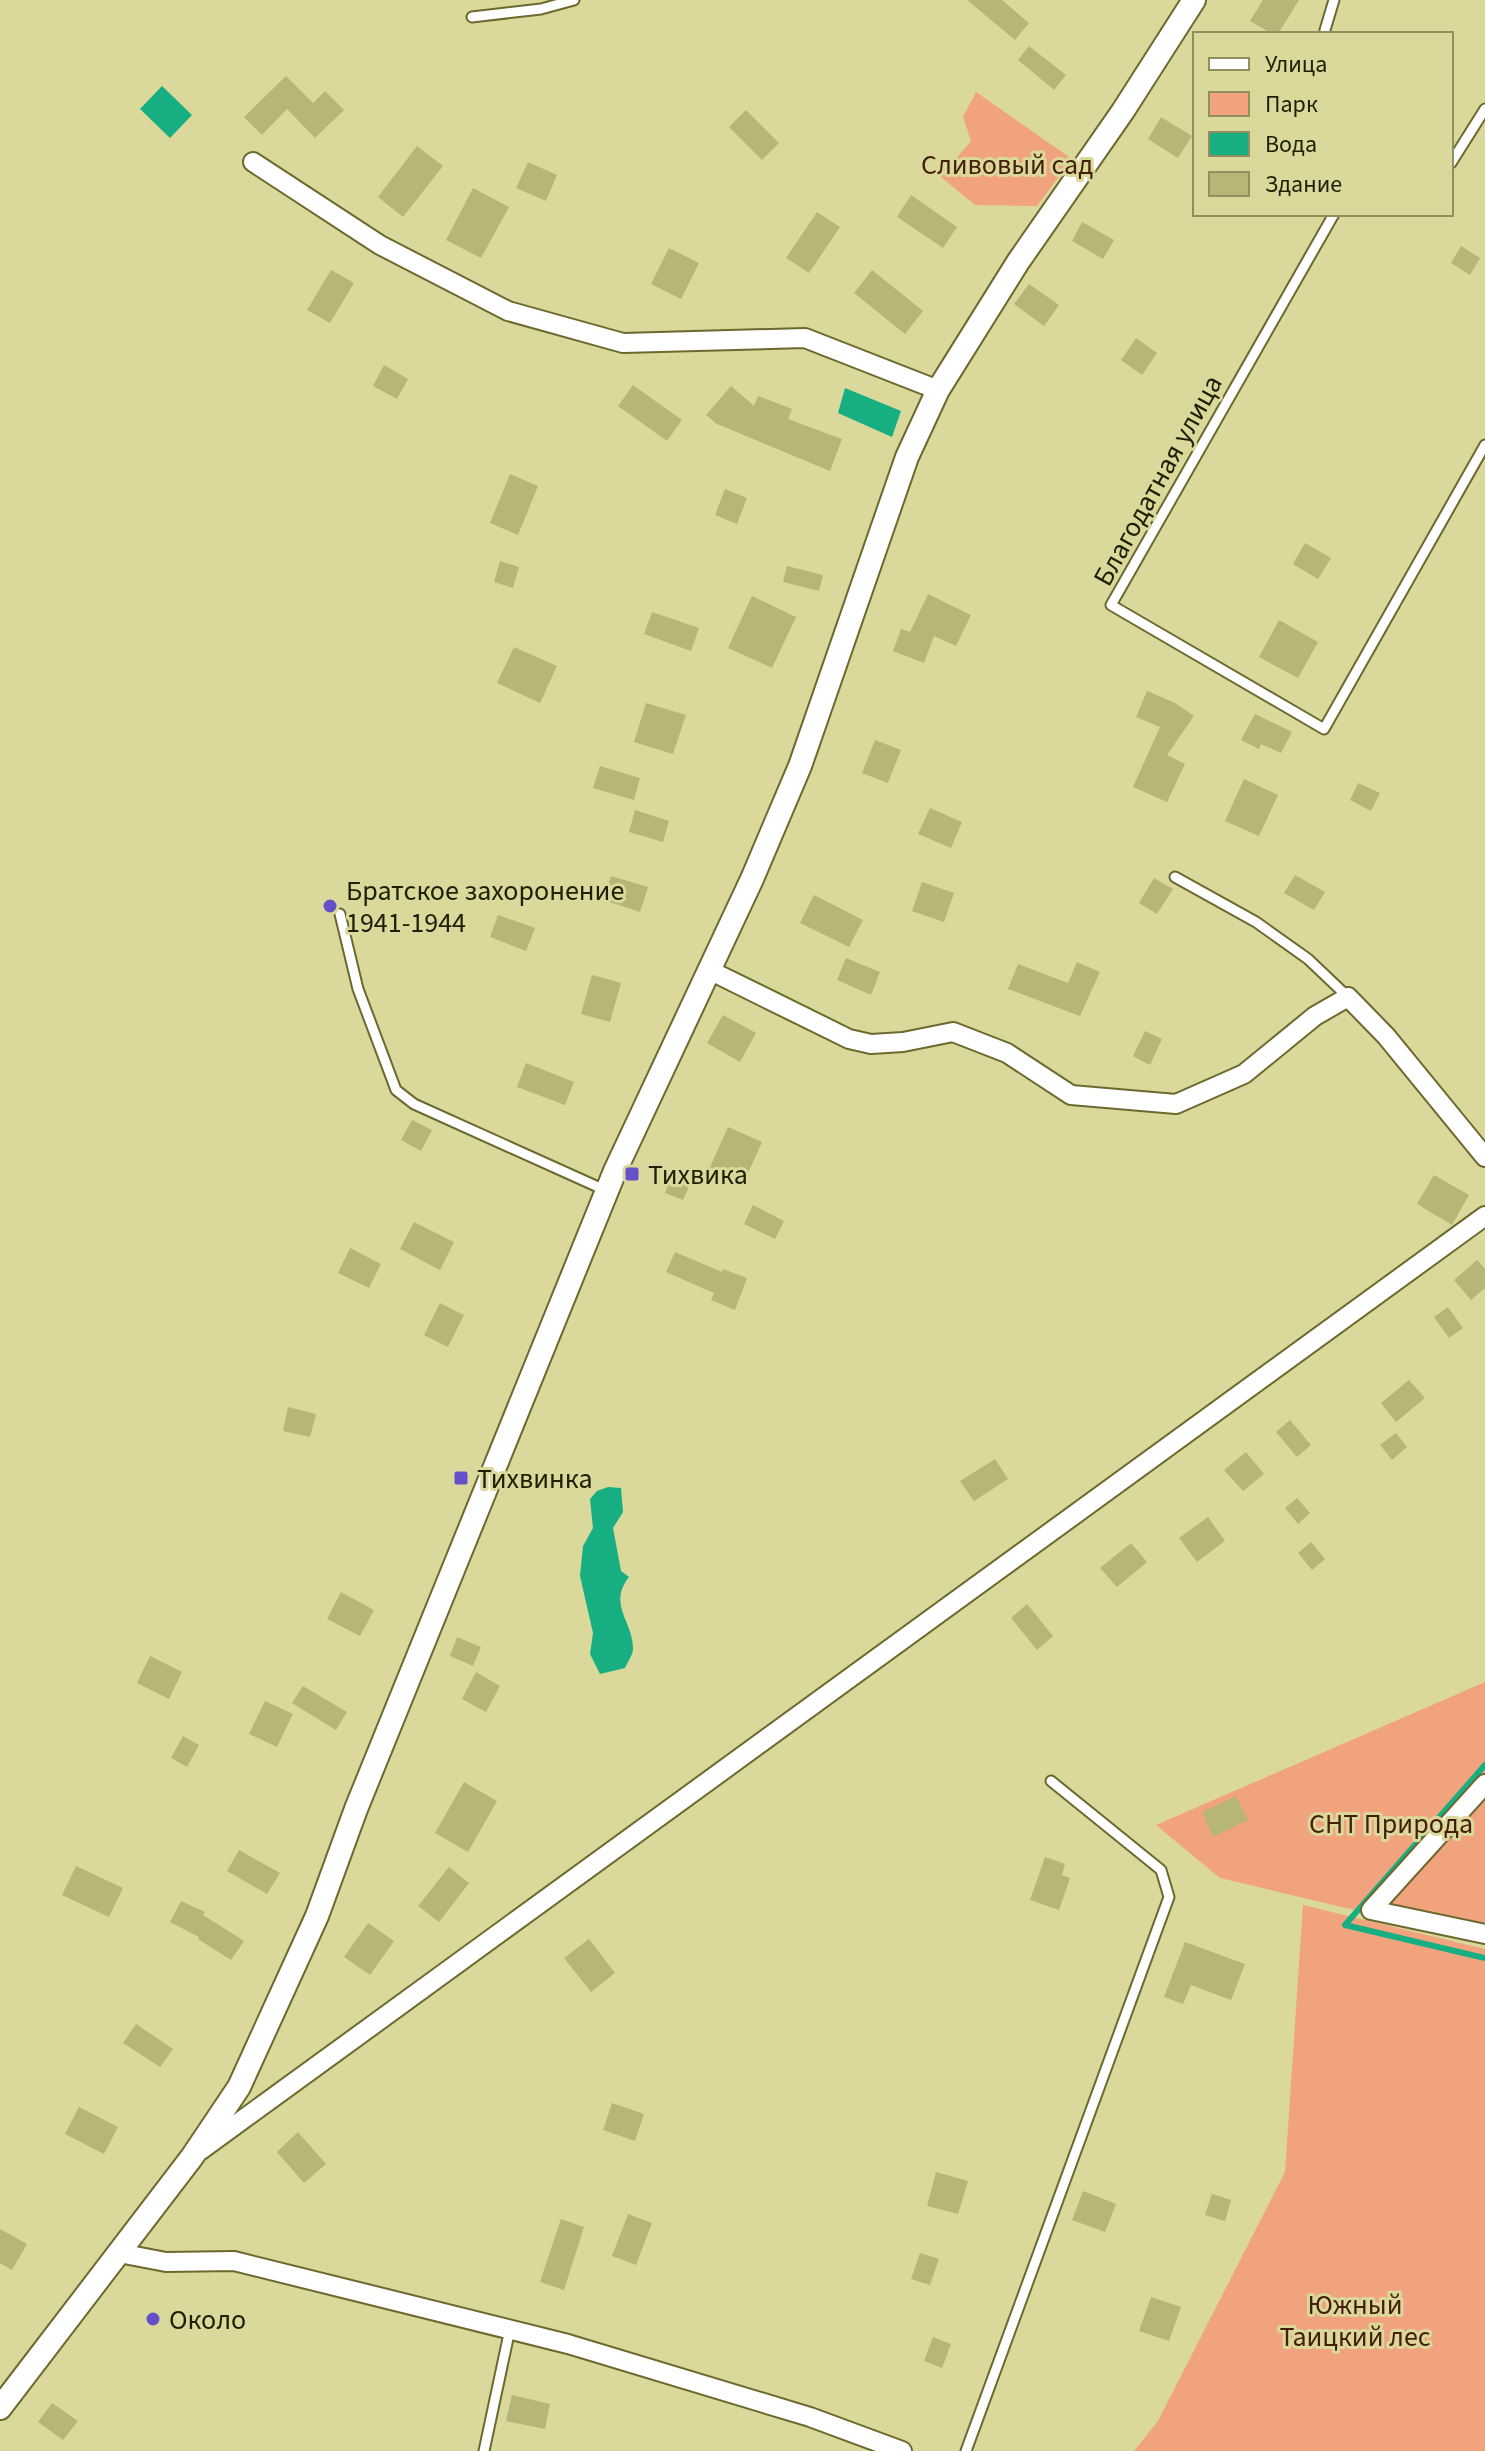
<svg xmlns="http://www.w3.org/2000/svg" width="1485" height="2451" viewBox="0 0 1485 2451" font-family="'Source Sans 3',sans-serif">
<rect width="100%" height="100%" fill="#dbd89b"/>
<path fill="#f1a37e" d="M976,92l96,67 -35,47 -62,-1 -34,-28 30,-36 -8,-24z
M1485,1682v259l-265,-63 -64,-53z
M1303,1905l182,44v502h-351l24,-30 127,-249z"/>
<path fill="#17af82" d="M162,86l30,29 -22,23 -30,-29z
M845,388l56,23 -9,26 -54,-24z
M608,1487l13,1 2,24 -10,16 8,43 8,6c-22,28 5,45 4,73 -1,6 -6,13 -8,18l-25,6 -10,-20 3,-21 -13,-57 3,-30 10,-18 -3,-29 7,-8z"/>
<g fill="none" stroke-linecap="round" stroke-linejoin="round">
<path stroke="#17af82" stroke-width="6" d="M1485,1765l-140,160 140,33"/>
</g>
<path fill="#b7b578" d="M967,0h35l27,23 -14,17z
M1263,0h36l-21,34h-6l-22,-13z
M1029,46l37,29 -12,15 -36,-30z
M286,76l27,27 12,-12 19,19 -29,28 -28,-29 -25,26 -18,-18z
M746,110l33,33 -17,17 -33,-33z
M1161,117l31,19 -14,22 -30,-19z
M417,146l26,20 -40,51 -25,-20z
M528,162l29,13 -11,26 -30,-13z
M473,188l36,19 -28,51 -35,-18z
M911,195l46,32 -14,21 -46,-31z
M817,212l23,15 -31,46 -23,-15z
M1082,222l32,18 -11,19 -31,-18z
M1461,246l19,12 -10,17 -19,-12z
M669,248l30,15 -18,36 -30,-15z
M331,270l23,13 -24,40 -23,-13z
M872,270l51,41 -18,23 -51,-41z
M1029,284l30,21 -15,21 -30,-22z
M1136,338l21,15 -15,22 -21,-15z
M384,365l24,14 -11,20 -24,-13z
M633,385l49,35 -15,21 -49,-35z
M731,386l23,20 4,-10 34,13 -4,10 54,20 -12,32 -113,-47 -11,-9z
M510,474l28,12 -20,49 -28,-12z
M725,489l22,9 -10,26 -22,-9z
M1305,543l26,15 -13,21 -25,-15z
M500,561l19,6 -6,21 -19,-6z
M787,566l36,9 -4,16 -36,-9z
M928,594l43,21 -15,31 -22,-10 -10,27 -31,-12 8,-22 9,3z
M752,596l44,21 -24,51 -44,-20z
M652,612l47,16 -8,23 -47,-17z
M1279,620l39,22 -20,36 -39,-21z
M514,647l43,19 -17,37 -43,-20z
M1147,691l28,12 19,13 -27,39 18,9 -18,38 -34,-15 27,-60 -24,-10z
M646,703l40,12 -13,39 -39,-12z
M1255,714l37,18 -11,21 -20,-9 -2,5 -18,-9z
M875,740l26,10 -13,33 -26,-10z
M600,766l40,12 -6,22 -41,-12z
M1244,779l34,16 -19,41 -34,-15z
M1358,783l22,10 -9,18 -21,-11z
M930,808l32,14 -11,26 -33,-14z
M635,810l34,11 -6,21 -34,-10z
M1295,875l30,17 -11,18 -30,-17z
M611,876l37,11 -8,25 -37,-12z
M1154,878l19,11 -16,25 -18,-11z
M922,882l32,11 -10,29 -32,-11z
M814,895l49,25 -14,27 -49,-24z
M498,915l37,13 -9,23 -36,-14z
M846,958l34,14 -9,23 -34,-15z
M1077,962l23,10 -20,44 -72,-27 10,-25 50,19z
M592,975l29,8 -11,39 -29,-8z
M723,1015l33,18 -16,29 -33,-19z
M1145,1031l17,8 -12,26 -17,-9z
M526,1063l48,19 -9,23 -48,-18z
M412,1120l20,10 -11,21 -20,-11z
M728,1127l34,15 -18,40 -34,-15z
M674,1170l19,8 -10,22 -18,-7z
M1434,1175l35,20 -17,30 -35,-21z
M753,1205l31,16 -9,18 -31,-15z
M414,1222l40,20 -14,28 -40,-21z
M350,1248l31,16 -12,24 -31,-15z
M675,1252l47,20 1,-3 24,9 -12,32 -24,-10 3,-7 -48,-21z
M1477,1260l8,9v19l-14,12 -17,-20z
M440,1303l24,12 -16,32 -24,-12z
M1448,1307l15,21 -14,10 -15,-21z
M1409,1380l16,18 -29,24 -15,-19z
M288,1407l28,7 -6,23 -27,-6z
M1290,1420l21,25 -14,12 -21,-25z
M1396,1433l11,14 -15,13 -12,-15z
M1246,1452l18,22 -21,17 -19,-21z
M995,1459l13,20 -34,22 -14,-20z
M1297,1498l13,15 -12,11 -13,-16z
M1208,1517l17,24 -28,21 -18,-24z
M1311,1542l14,17 -13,11 -14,-17z
M1131,1543l16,19 -30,25 -17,-19z
M341,1592l33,18 -14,26 -33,-17z
M1027,1604l26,32 -16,14 -26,-32z
M457,1637l24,10 -8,19 -23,-10z
M150,1656l32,16 -13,27 -32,-16z
M476,1672l24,14 -14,26 -24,-13z
M303,1686l44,26 -11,18 -44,-27z
M265,1701l28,13 -16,33 -28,-13z
M183,1736l16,9 -12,22 -16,-9z
M464,1782l33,19 -29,51 -33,-19z
M1236,1796l12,24 -35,17 -11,-25z
M239,1850l41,23 -13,21 -40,-23z
M1045,1857l20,7 -3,11 8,3 -11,32 -29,-10z
M76,1866l47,22 -14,29 -47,-22z
M449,1867l20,16 -30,39 -21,-16z
M181,1901l24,11 -2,3 41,26 -13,19 -33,-21 1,-2 -29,-15z
M368,1923l26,18 -24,34 -26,-18z
M589,1939l26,34 -24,19 -27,-34z
M1185,1942l60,22 -14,36 -40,-15 -8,19 -19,-7z
M136,2024l37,25 -13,18 -37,-24z
M612,2103l32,11 -9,27 -32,-11z
M79,2107l39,20 -14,27 -39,-20z
M298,2132l28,32 -22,19 -27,-31z
M936,2172l32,9 -10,33 -31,-8z
M1083,2191l33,13 -11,28 -33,-12z
M1212,2194l19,6 -6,21 -20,-6z
M628,2214l24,9 -16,42 -24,-9z
M561,2219l23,8 -20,63 -24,-8z
M0,2229l27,15 -15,26 -12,-7z
M920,2253l19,6 -9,26 -19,-6z
M1151,2297l30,10 -12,34 -30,-10z
M933,2337l18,7 -9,24 -18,-7z
M512,2395l38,9 -5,25 -39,-8z
M52,2403l26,18 -15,19 -25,-18z"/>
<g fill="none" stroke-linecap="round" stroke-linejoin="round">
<g stroke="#6c692e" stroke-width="13">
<path id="service" d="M472,17l69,-8 33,-9
M1325,30l9,-30
M1451,163l34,-54
M1334,214l-223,391 213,124 161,-284
M1175,877l81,45 52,37 40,38
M340,914l18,75 38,101 18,14 193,87
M484,2451l26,-122
M966,2451l203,-554 -8,-27 -110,-89"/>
</g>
<g stroke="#6c692e" stroke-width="22">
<path id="minor" d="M253,162l127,83 128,66 115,32 182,-5 133,52
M709,970l140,69 22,5 32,-2 50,-10 54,21 64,42 105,9 68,-30 71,-58 33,-19 38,39 99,121
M1485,1784l-114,126 114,24
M201,2150l1284,-934
M119,2253l47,9 68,-1 334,83 242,73 92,34"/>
</g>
<g stroke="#6c692e" stroke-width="26">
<path id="tertiary" d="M0,2408l192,-251 47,-70 78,-171 39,-107 259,-638 137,-292 48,-113 107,-309 31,-67 80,-128 105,-151 71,-111"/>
</g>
<use href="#service" stroke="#fff" stroke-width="9"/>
<use href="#minor" stroke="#fff" stroke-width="18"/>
<use href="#tertiary" stroke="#fff" stroke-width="22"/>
</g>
<g fill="#6450c9" stroke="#dbd89b" stroke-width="3">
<circle cx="330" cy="906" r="8"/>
<rect x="624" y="1166" width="16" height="16" rx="4"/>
<rect x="453" y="1470" width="16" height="16" rx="4"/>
<circle cx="153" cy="2319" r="8"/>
</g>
<g text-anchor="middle" stroke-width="6" stroke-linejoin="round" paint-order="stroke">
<g font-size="28" fill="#441e0a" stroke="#dbd89b">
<text x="1007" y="174">Сливовый сад</text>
<text x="1391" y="1833">СНТ Природа</text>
<text x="1355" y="2314">Южный<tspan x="1355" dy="32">Таицкий лес</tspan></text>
</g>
<g font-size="28" fill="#212007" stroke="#dbd89b">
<text transform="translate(1157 480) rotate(-61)" y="10">Благодатная улица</text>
</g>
<g font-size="28" fill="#212007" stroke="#dbd89b" text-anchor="start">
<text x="346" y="900">Братское захоронение<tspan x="346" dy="32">1941-1944</tspan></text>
<text x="648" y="1184">Тихвика</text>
<text x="477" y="1488">Тихвинка</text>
<text x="169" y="2329">Около</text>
</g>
</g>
<rect x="1193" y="32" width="260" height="184" fill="#dbd89b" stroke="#918e60" stroke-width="2"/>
<rect x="1209" y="58" width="40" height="12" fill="#ffffff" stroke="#918e60" stroke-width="2"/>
<text x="1265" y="72" font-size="24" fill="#212007">Улица</text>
<rect x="1209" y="92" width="40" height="24" fill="#f1a37e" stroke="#918e60" stroke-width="2"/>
<text x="1265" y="112" font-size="24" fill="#212007">Парк</text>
<rect x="1209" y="132" width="40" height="24" fill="#17af82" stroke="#918e60" stroke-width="2"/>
<text x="1265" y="152" font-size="24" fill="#212007">Вода</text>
<rect x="1209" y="172" width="40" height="24" fill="#b7b578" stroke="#918e60" stroke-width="2"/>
<text x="1265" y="192" font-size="24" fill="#212007">Здание</text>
</svg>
